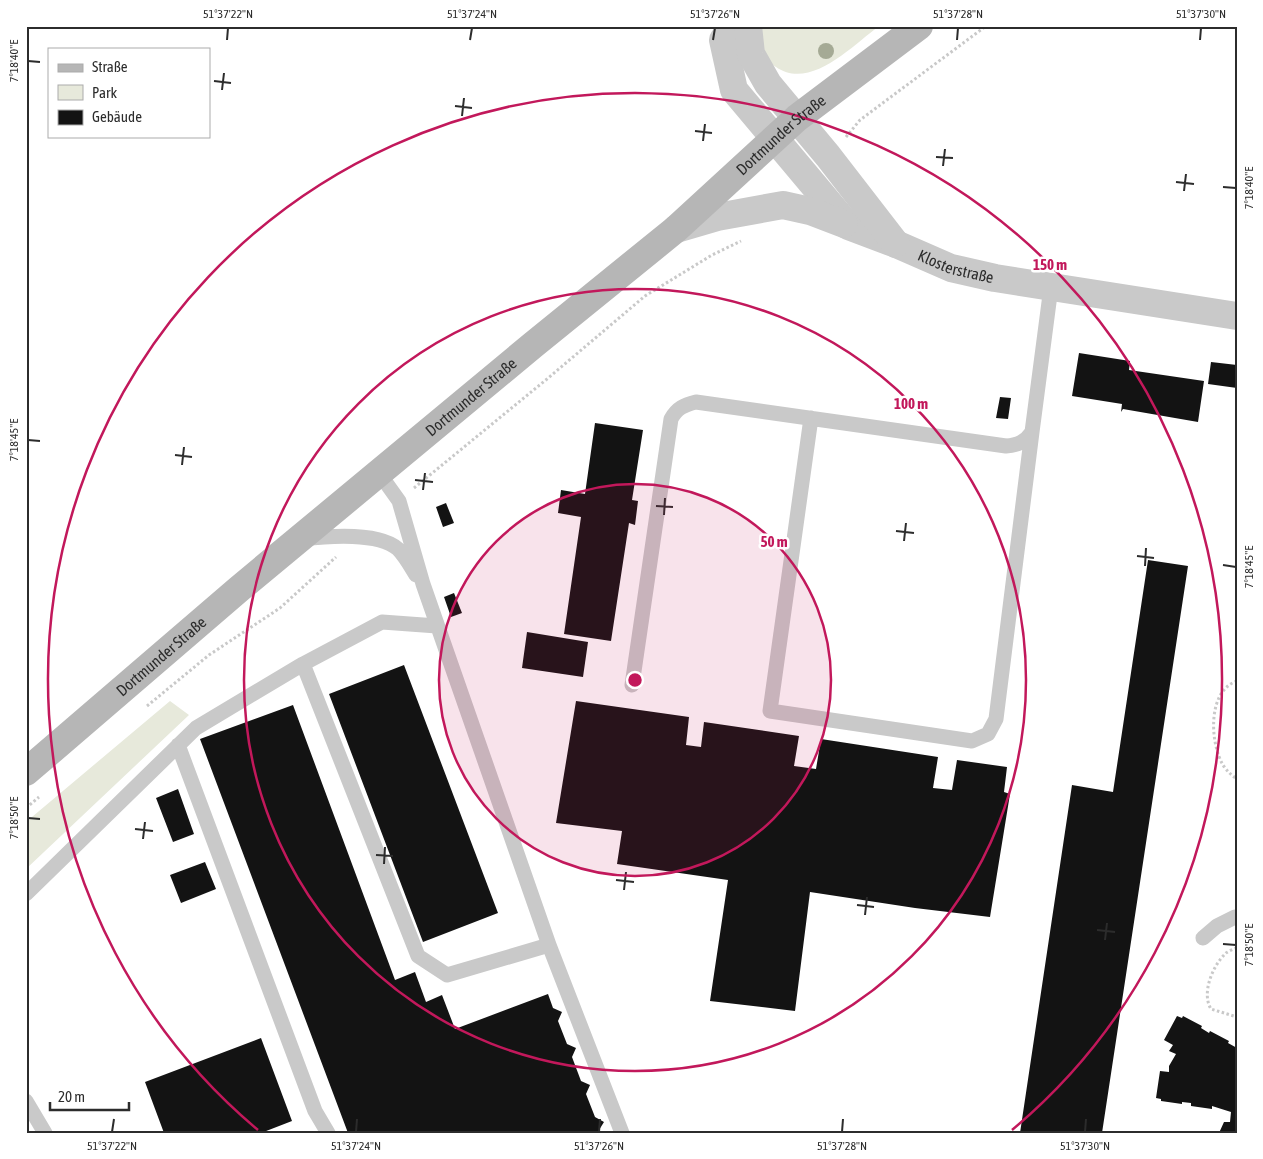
<svg xmlns="http://www.w3.org/2000/svg" width="1263" height="1159" viewBox="0 0 1263 1159" font-family="'Asap Condensed',sans-serif">
<rect width="100%" height="100%" fill="#fff"/>
<path fill="#e7e9db" d="M761,26h118c-27,20 -69,65 -103,41 -5,-3 -11,-8 -12,-14 -3,-8 -2,-18 -3,-27z
M170,701l19,14 -163,154v-47z"/>
<path fill="#131313" d="M1079,353l51,8 -1,9 75,11 -6,41 -75,-13 -2,3 1,-8 -50,-8z
M1211,362l26,3v23l-29,-4z
M1000,397l11,1 -3,21 -12,-1z
M595,423l48,7 -11,70 6,1 -3,24 -6,-2 -18,118 -47,-7 17,-117 -23,-4 3,-23 24,4z
M446,503l8,20 -11,4 -7,-20z
M1148,560l40,6 -86,567h-82l52,-348 41,7z
M454,593l8,20 -11,4 -7,-20z
M527,632l61,10 -5,35 -61,-9z
M404,665l94,248 -75,29 -94,-248z
M576,701l113,16 -3,28 15,2 3,-25 95,14 -5,30 22,3 5,-30 117,18 -5,31 19,2 5,-30 50,7 -3,25 6,2 -20,123 -75,-9 -105,-16 -15,119 -85,-10 18,-121 -111,-16 5,-33 -66,-8z
M293,705l102,275 20,-8 11,30 16,-7 13,34 93,-35 5,14 9,4 -4,9 9,23 9,4 -4,9 9,24 9,4 -4,9 9,23 9,5 -5,8 1,3h-252l-148,-394z
M178,789l16,45 -21,8 -17,-44z
M205,862l11,27 -35,14 -11,-28z
M1177,1016l5,2 1,-2 19,10 -1,2 8,5 1,-2 19,10 -1,2 9,5v85h-18l5,-11h6l1,-10 -19,-6v3l-21,-3v-3l-9,-1v2l-21,-3v-2l-5,-1 4,-27 9,1v-6l7,-12 -7,-3 4,-6 -9,-5z
M261,1038l31,83 -31,12h-97l-19,-51z"/>
<g fill="none" stroke-linecap="round" stroke-linejoin="round">
<path stroke="#c9c9c9" stroke-width="3" stroke-dasharray="2.5 2.5" stroke-linecap="butt" d="M846,137l14,-17 126,-94
M414,488l133,-109 98,-83 67,-41 29,-14
M1237,681c-30,10 -27,62 -14,84 4,6 8,10 14,14
M147,706l62,-51 71,-47 56,-51
M26,808l13,-11
M1237,948c-4,1 -8,3 -11,5 -13,12 -25,40 -15,56l26,8"/>
<path stroke="#c9c9c9" stroke-width="15" d="M811,418l-41,293 202,30 16,-7 8,-15 36,-287
M379,473l20,28 24,83 126,361 73,188
M303,539c25,-3 76,-7 95,10 7,7 13,18 18,26
M303,664l115,292 29,19 102,-30
M632,685l39,-266c6,-11 13,-14 25,-17l310,44c12,-1 19,-4 26,-14l19,-145
M178,745l137,366 13,22
M26,894l170,-166 107,-64 79,-42 55,4
M1203,938l14,-12 18,-9 2,1
M26,1101l19,32"/>
<g stroke="#c9c9c9" stroke-width="28">
<path id="s1" d="M734,26l-11,14 11,50 114,136 48,18 55,24 44,10 242,38"/>
<path d="M748,26l3,28 17,30 60,72 68,88"/>
<path d="M676,229l41,-12 66,-12 27,6 34,13"/>
</g>
<path stroke="#b6b6b6" stroke-width="28" id="s2" d="M26,772l213,-183 294,-244 143,-116 121,-111 122,-92"/>
</g>
<circle fill="#a5aa95" cx="826" cy="51" r="8"/>
<path fill="none" stroke="#2c2c2c" stroke-width="2" d="M227,40l1,-12M470,40l2,-12M713,40l2,-12M957,40l1,-12M1200,40l1,-12M28,61l12,1M214,81l17,2M222,90l2,-17M455,106l17,2M462,116l2,-18M695,131l17,2M703,141l2,-17M936,157l17,1M943,166l2,-17M1176,182l18,2M1223,187l13,1M1184,191l2,-17M28,440l12,1M175,455l17,2M182,465l2,-18M415,480l18,2M423,490l2,-17M656,506l17,1M664,515l1,-17M896,531l18,2M904,541l2,-18M1137,556l17,2M1223,565l13,2M1145,566l1,-18M28,818l12,1M135,829l18,2M143,839l2,-17M376,855l17,1M384,864l1,-17M616,880l18,2M624,890l2,-18M857,905l17,2M865,915l2,-18M1097,930l18,2M1105,940l2,-17M1223,944l13,1M112,1132l2,-13M356,1132l1,-13M599,1132l1,-13M842,1132l1,-13M1085,1132l1,-13"/>
<circle cx="635" cy="680" r="196" fill="#c2185b" fill-opacity=".12"/>
<g fill="none" stroke="#c2185b" stroke-width="2.5">
<circle cx="635" cy="680" r="196"/>
<circle cx="635" cy="680" r="391"/>
<path d="M258 1130A587 587 0 1 1 1012 1130"/>
</g>
<g text-anchor="middle" stroke-width="5" stroke-linejoin="round" paint-order="stroke">
<g font-size="16" fill="#2c2c2c" stroke="#fff">
<text dy="6" stroke="none"><textPath href="#s2" startOffset="988">Dortmunder Straße</textPath></text>
<text dy="6" stroke="none"><textPath href="#s1" startOffset="362">Klosterstraße</textPath></text>
<text dy="6" stroke="none"><textPath href="#s2" startOffset="582">Dortmunder Straße</textPath></text>
<text dy="6" stroke="none"><textPath href="#s2" startOffset="178">Dortmunder Straße</textPath></text>
</g>
</g>
<circle cx="635" cy="680" r="8" fill="#c2185b" stroke="#fff" stroke-width="2.5"/>
<g font-size="15" text-anchor="middle" font-weight="bold" fill="#c2185b" stroke="#fff" stroke-width="5" stroke-linejoin="round" paint-order="stroke">
<text x="1050" y="270">150 m</text>
<text x="911" y="409">100 m</text>
<text x="774" y="547">50 m</text>
</g>
<rect width="1263" height="1159" fill="none" stroke="#ffffff" stroke-width="55"/>
<rect x="48" y="48" width="162" height="90" fill="#ffffff" stroke="#ababab"/>
<rect x="58" y="64" width="25" height="8" fill="#b6b6b6" stroke="#ababab"/>
<text x="92" y="72" font-size="15" fill="#2c2c2c">Straße</text>
<rect x="58" y="85" width="25" height="15" fill="#e7e9db" stroke="#ababab"/>
<text x="92" y="98" font-size="15" fill="#2c2c2c">Park</text>
<rect x="58" y="110" width="25" height="15" fill="#131313" stroke="#ababab"/>
<text x="92" y="122" font-size="15" fill="#2c2c2c">Gebäude</text>
<path d="M50 1102v8h79v-8" fill="none" stroke="#2c2c2c" stroke-width="2.5"/>
<text x="58" y="1102" font-size="15" fill="#2c2c2c" stroke="#ffffff" stroke-width="4" paint-order="stroke">20 m</text>
<rect x="28" y="28" width="1208" height="1104" fill="none" stroke="#2c2c2c" stroke-width="2"/>
<g font-size="12" text-anchor="middle" fill="#2c2c2c">
<text x="228" y="18">51°37'22"N</text>
<text x="472" y="18">51°37'24"N</text>
<text x="715" y="18">51°37'26"N</text>
<text x="958" y="18">51°37'28"N</text>
<text x="1201" y="18">51°37'30"N</text>
<text transform="translate(14 61) rotate(-90)" y="4">7°18'40"E</text>
<text transform="translate(1249 188) rotate(-90)" y="4">7°18'40"E</text>
<text transform="translate(14 440) rotate(-90)" y="4">7°18'45"E</text>
<text transform="translate(1249 567) rotate(-90)" y="4">7°18'45"E</text>
<text transform="translate(14 818) rotate(-90)" y="4">7°18'50"E</text>
<text transform="translate(1249 945) rotate(-90)" y="4">7°18'50"E</text>
<text x="112" y="1150">51°37'22"N</text>
<text x="356" y="1150">51°37'24"N</text>
<text x="599" y="1150">51°37'26"N</text>
<text x="842" y="1150">51°37'28"N</text>
<text x="1085" y="1150">51°37'30"N</text>
</g>
</svg>
